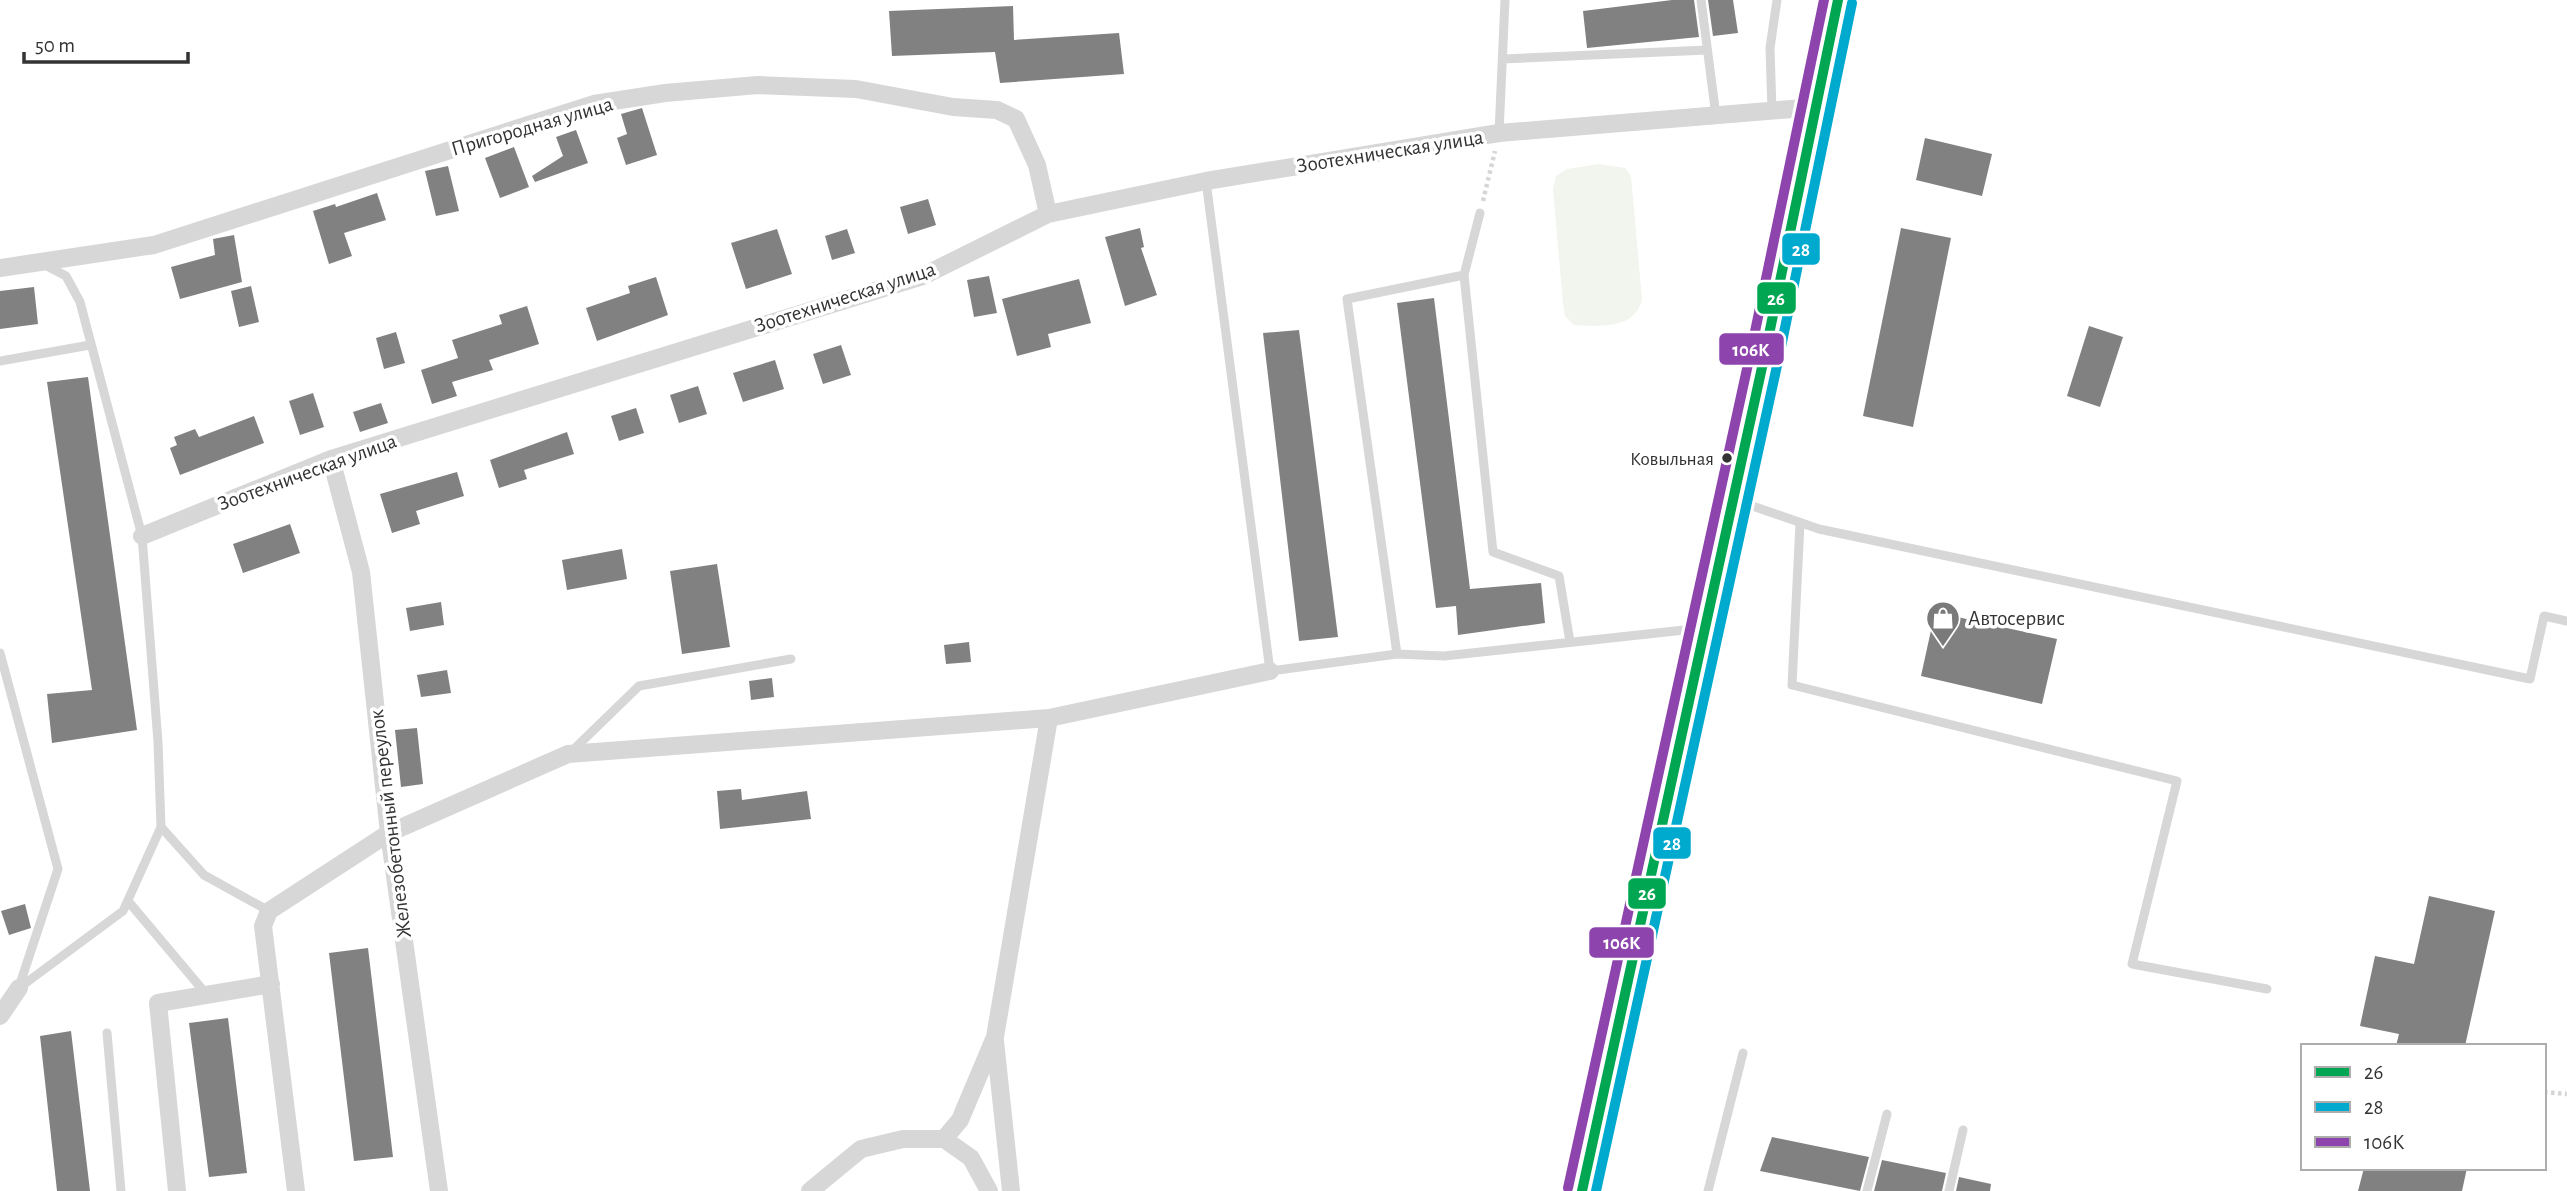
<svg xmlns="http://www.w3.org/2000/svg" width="2567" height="1191" viewBox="0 0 2567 1191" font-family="'Alegreya Sans',sans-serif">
<rect width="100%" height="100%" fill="#fff"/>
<path fill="#f1f5ed" d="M1599,164l26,4 6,8 11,123c-6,31 -44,27 -68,26l-9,-9 -2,-12 -10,-116 3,-12 11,-7z"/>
<path fill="#818181" d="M1672,0h22l5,37 -112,11 -4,-37z
M1708,0h25l5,33 -25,3z
M1013,6l1,34 105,-7 5,41 -124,9 -5,-31 -103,4 -3,-45z
M642,108l15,47 -31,10 -9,-27 10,-4 -6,-20z
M576,130l12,33 -53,19 -3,-6 31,-20 -7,-19z
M1925,138l67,16 -10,42 -66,-16z
M514,147l15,40 -29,11 -15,-40z
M448,166l11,45 -23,5 -11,-45z
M377,193l9,27 -42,13 8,23 -23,8 -16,-53 22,-7 1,3z
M928,199l8,26 -28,9 -8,-27z
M1140,228l4,19 -3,1 16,47 -32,11 -20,-69z
M1901,228l50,10 -38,189 -50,-11z
M777,229l15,45 -46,15 -15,-46z
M847,229l8,24 -23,7 -7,-24z
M234,235l8,47 -62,17 -9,-32 44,-12 -2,-16z
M989,276l8,37 -23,4 -7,-37z
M656,277l12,38 -71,26 -11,-33 44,-15 -2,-7z
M1079,279l12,44 -43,11 3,13 -34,9 -15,-57z
M251,286l8,36 -20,5 -8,-36z
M34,287l4,37 -38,5v-38z
M1434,298l36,291 71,-6 4,40 -87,12 -2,-29 -20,2 -39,-305z
M527,306l12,38 -50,16 4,10 -41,12 5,14 -25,8 -11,-34 37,-12 -6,-18 50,-16 -3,-9z
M2089,326l34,11 -23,70 -33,-11z
M1299,330l39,307 -39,4 -36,-308z
M396,332l9,31 -21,6 -8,-31z
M841,345l10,30 -28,9 -10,-30z
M775,360l9,29 -41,13 -10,-29z
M88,377l49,353 -85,13 -5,-49 45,-4 -45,-308z
M698,386l9,28 -28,9 -9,-28z
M313,393l11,34 -24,8 -11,-34z
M381,403l7,20 -28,9 -7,-20z
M636,408l8,25 -25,8 -8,-25z
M254,416l10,27 -84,32 -10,-27 7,-3 -3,-8 21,-8 4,8z
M567,432l7,22 -50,16 3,9 -28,9 -9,-28z
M457,472l7,24 -48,15 4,13 -28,9 -12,-39z
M290,524l10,29 -57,20 -10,-29z
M622,549l5,30 -60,11 -5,-30z
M717,564l13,83 -48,7 -12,-83z
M441,602l3,23 -34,6 -4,-23z
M1935,612l122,27 -15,65 -121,-28z
M969,642l2,20 -25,2 -2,-19z
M447,670l4,23 -30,4 -4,-22z
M772,678l2,19 -23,3 -2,-19z
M417,728l6,56 -22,3 -6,-57z
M741,789l1,11 65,-9 4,28 -91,10 -3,-38z
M2429,896l66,15 -30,135h-69l3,-12 -39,-8 15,-70 39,8z
M25,904l6,24 -22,7 -8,-24z
M368,948l25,209 -39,4 -25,-208z
M228,1018l19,155 -38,4 -20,-154z
M71,1031l19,160h-33l-17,-155z
M1772,1137l97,20 -9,34 -100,-20z
M1882,1160l64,13 -4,18h-68z
M2364,1168h103l-5,23h-104z
M1959,1177l32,7 -1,7h-34z"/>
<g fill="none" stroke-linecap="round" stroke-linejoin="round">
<path stroke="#d6d6d6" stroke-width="4.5" stroke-dasharray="3.5 3.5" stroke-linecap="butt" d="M1483,201l12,-50
M2544,1092l23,2"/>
<path stroke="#d7d7d7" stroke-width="9" d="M1701,0l15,116
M1503,59l204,-9
M1772,111l-2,-63 7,-48
M1499,133l6,-133
M1206,181l64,490 127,-17 47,2 259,-28
M1464,275l29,277 66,24 11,66
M0,361l90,-16
M1735,500l84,29 711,150 14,-63 23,5
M1800,523l-8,162 385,96 -45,183 135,25
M0,653l58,216 -39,118
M1397,654l-50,-355 117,-24 16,-62
M572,751l67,-65 152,-27
M161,827l43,48 65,36
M128,901l79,94
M19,988l104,-77 38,-84 -3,-85 -16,-206 -62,-234 -14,-26 -23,-12
M107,1033l14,158
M1708,1191l35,-138
M1867,1191l20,-77
M1949,1191l14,-61"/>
<path stroke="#d7d7d7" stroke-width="18" d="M0,268l154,-23 440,-141 71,-11 93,-8 98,4 97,18 44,3 19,9 21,46 11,49
M331,459l30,113 28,261 50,358
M142,536l189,-77 592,-183 125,-62 158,-33 293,-48 317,-26
M0,1016l19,-28
M995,1041l16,150
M944,1139l27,19 18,33
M177,1191l-19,-188 113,-19
M296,1191l-33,-265 6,-15 120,-78 179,-79 481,-36 221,-47
M810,1191l51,-42 42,-10h41l16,-19 35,-83 54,-319"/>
<path stroke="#d0d0d0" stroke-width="26" d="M1582,1191l184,-842 72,-349"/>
<g stroke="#fff" stroke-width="16">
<path id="bus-1" d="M1582,1191l184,-842 72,-349"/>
</g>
<g stroke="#fff" stroke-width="16">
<path id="bus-2" d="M1596,1191l184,-839 72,-349"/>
</g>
<g stroke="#fff" stroke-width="16">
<path id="bus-3" d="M1568,1188l184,-842 72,-346"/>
</g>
<use href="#bus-1" stroke="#00a651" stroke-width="10"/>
<use href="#bus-2" stroke="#00a9ce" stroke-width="10"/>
<use href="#bus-3" stroke="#8e44ad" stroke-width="10"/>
</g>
<defs>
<g id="shop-pin" transform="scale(1.75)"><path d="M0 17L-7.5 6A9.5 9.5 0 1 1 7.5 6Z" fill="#7a7a7a" stroke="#fff"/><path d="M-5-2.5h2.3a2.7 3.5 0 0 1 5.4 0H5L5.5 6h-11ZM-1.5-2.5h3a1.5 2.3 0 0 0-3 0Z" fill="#fff"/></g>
</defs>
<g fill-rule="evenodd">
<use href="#shop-pin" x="1943" y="618"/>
</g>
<circle fill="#333" stroke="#fff" stroke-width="2.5" cx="1727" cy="458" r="6"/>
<g text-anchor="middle" stroke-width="7" stroke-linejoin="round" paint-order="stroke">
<g font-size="19" fill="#333" stroke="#fff" text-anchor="end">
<text x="1714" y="465">Ковыльная</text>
</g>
<g font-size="21" fill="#333" stroke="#fff">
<text transform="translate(532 126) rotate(-16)" y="7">Пригородная улица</text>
<text transform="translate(1390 151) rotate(-9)" y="7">Зоотехническая улица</text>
<text transform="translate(845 297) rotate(-18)" y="7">Зоотехническая улица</text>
<text transform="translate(307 472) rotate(-20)" y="7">Зоотехническая улица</text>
<text transform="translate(390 824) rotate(-97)" y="7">Железобетонный переулок</text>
</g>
<g font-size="21" fill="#333" stroke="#fff" text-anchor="start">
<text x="1968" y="625">Автосервис</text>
</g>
</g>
<g stroke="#fff" stroke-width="2.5">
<rect x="1781" y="232" width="40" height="34" rx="7" fill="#00a9ce"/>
<rect x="1756" y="281" width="41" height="34" rx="7" fill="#00a651"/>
<rect x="1718" y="332" width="67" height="34" rx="7" fill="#8e44ad"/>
<rect x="1652" y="826" width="40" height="34" rx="7" fill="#00a9ce"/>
<rect x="1627" y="877" width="40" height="33" rx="7" fill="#00a651"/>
<rect x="1588" y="926" width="67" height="33" rx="7" fill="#8e44ad"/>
</g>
<g font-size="19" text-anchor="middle" font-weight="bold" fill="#fff">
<text x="1801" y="256">28</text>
<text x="1776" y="305">26</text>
<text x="1751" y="356">106К</text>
<text x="1672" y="850">28</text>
<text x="1647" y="900">26</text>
<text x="1622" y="949">106К</text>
</g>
<rect x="2301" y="1044" width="245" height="126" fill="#ffffff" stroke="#adadad" stroke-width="2"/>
<rect x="2315" y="1067" width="35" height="10" fill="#00a651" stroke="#adadad" stroke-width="2"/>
<text x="2364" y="1079" font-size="21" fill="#333333">26</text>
<rect x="2315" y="1102" width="35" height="10" fill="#00a9ce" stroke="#adadad" stroke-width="2"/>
<text x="2364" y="1114" font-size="21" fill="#333333">28</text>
<rect x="2315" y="1137" width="35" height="10" fill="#8e44ad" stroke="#adadad" stroke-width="2"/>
<text x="2364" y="1149" font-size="21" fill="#333333">106К</text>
<path d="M24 52v10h164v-10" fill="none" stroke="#333333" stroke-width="3.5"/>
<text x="35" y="52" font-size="21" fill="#333333" stroke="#ffffff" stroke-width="5" paint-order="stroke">50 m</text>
</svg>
